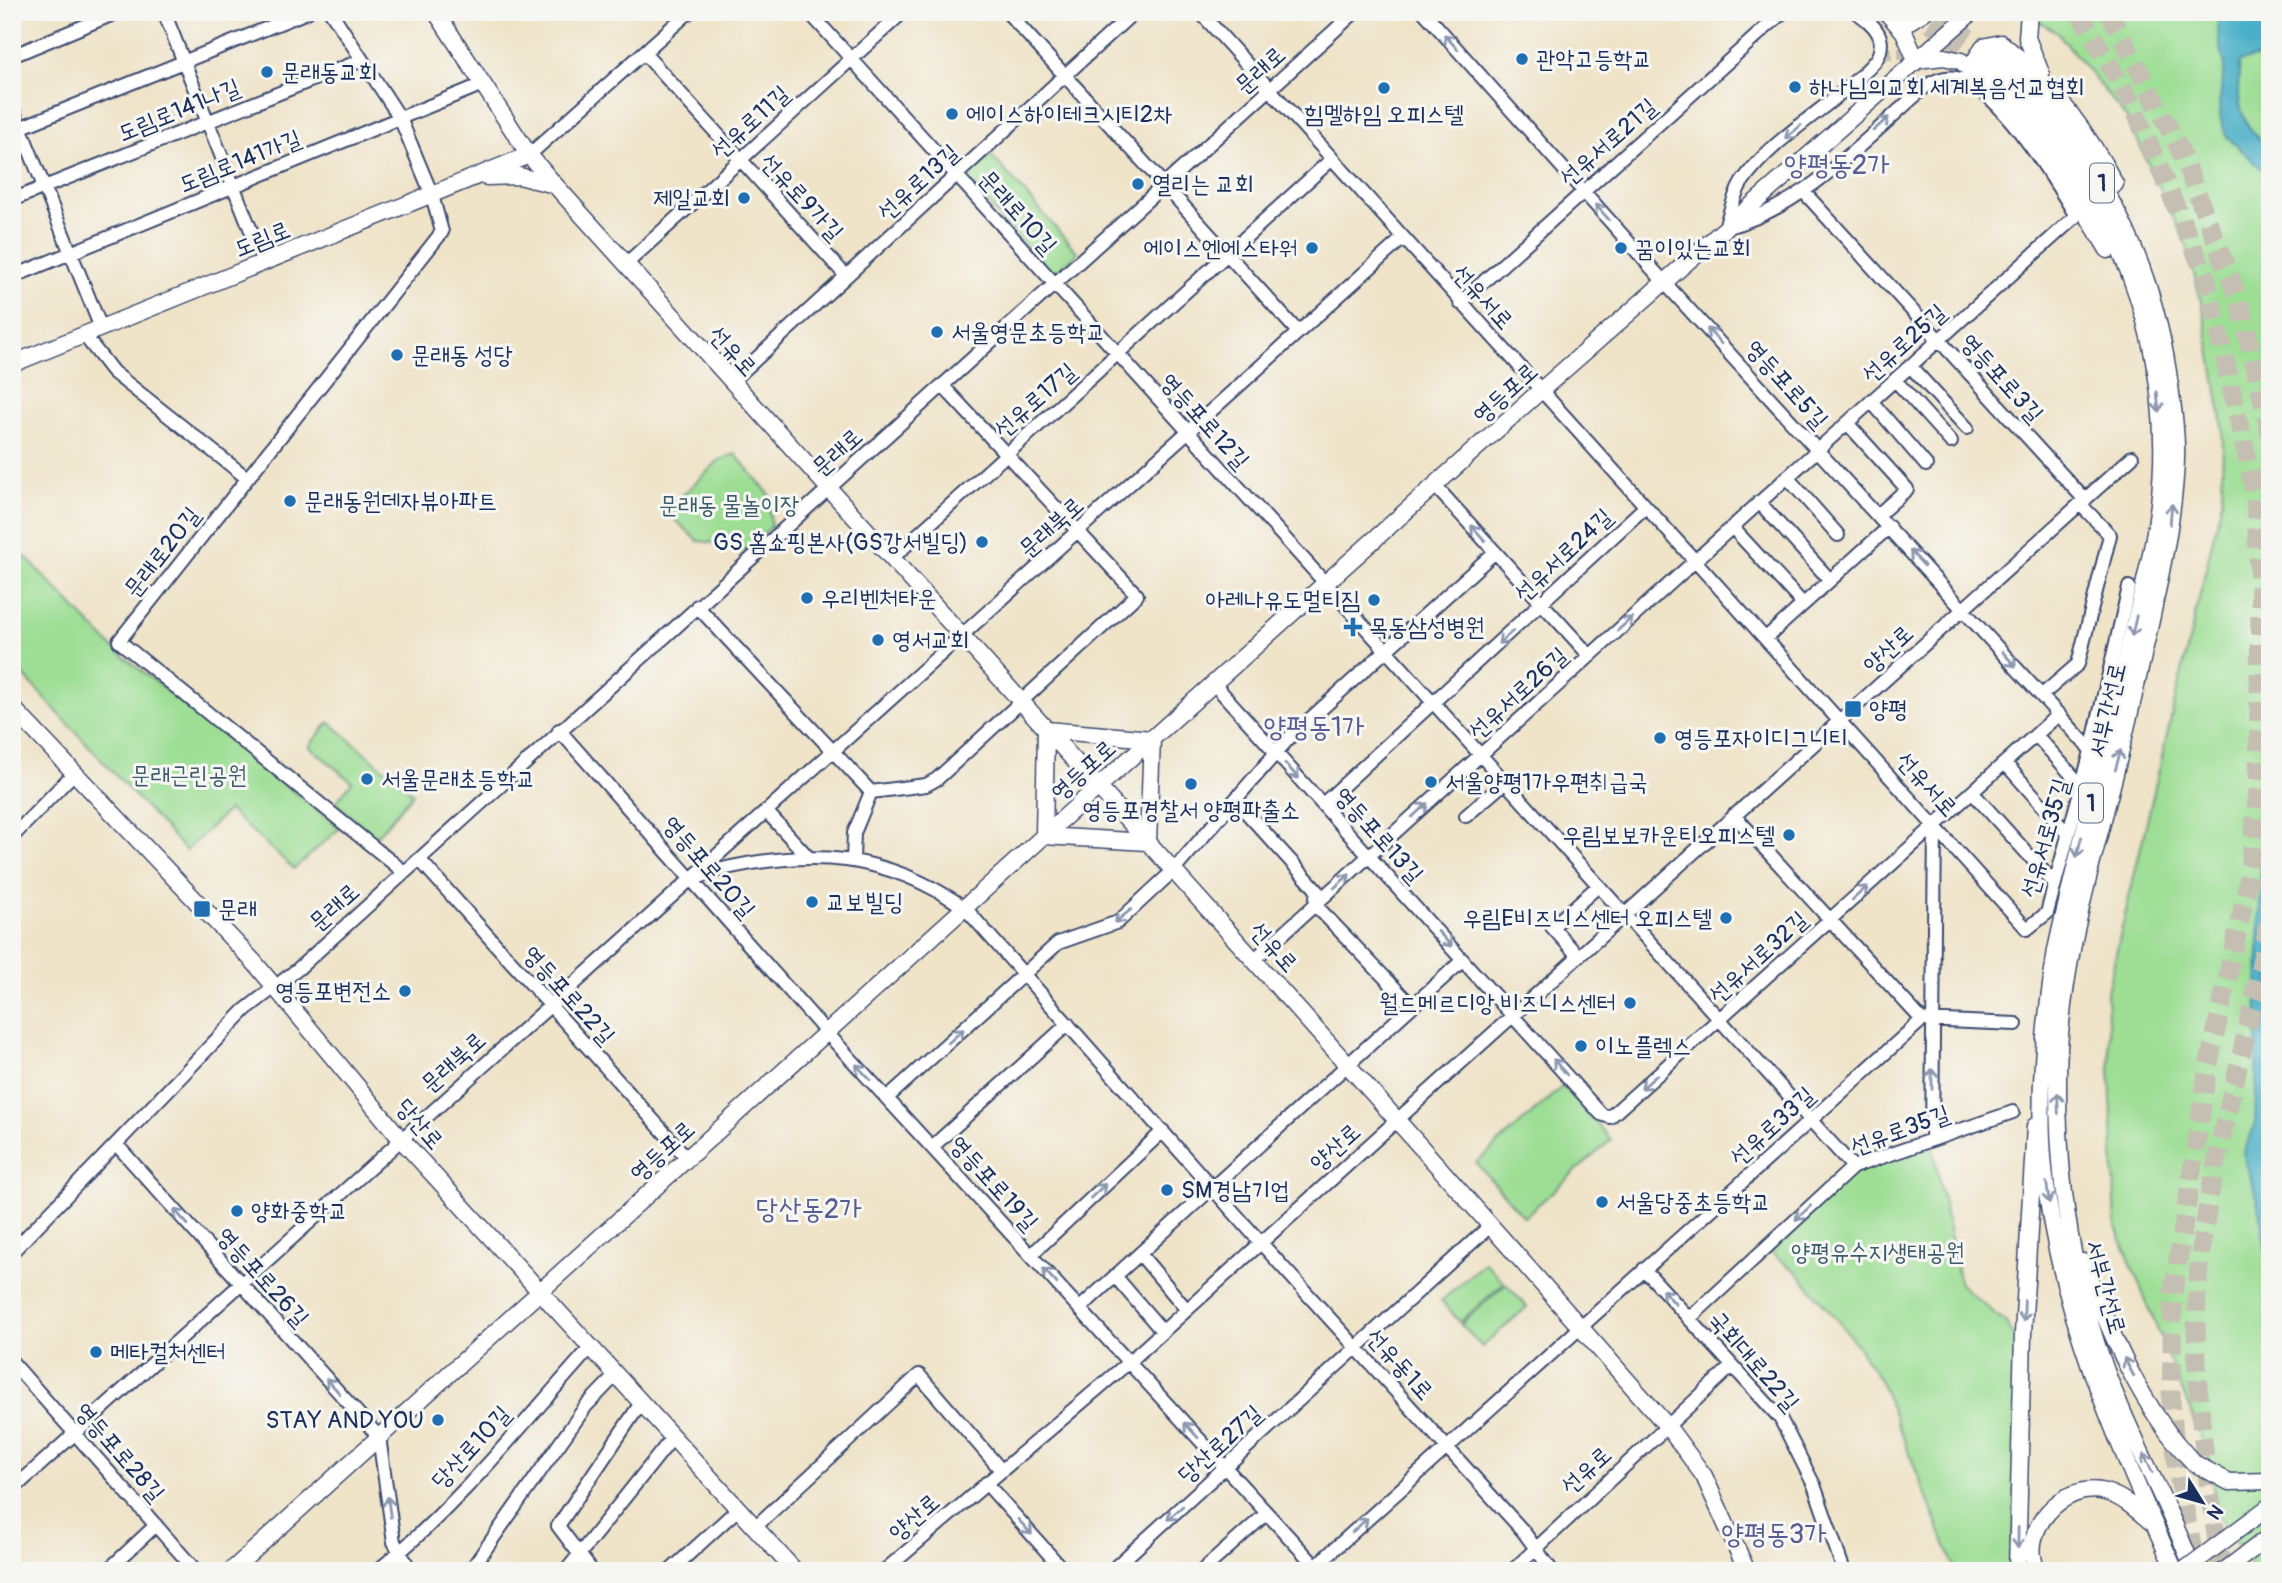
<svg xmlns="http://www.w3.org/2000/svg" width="2282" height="1583" viewBox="0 0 2282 1583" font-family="Pangolin,'Poor Story',sans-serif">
<rect width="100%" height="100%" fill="#f6f6f2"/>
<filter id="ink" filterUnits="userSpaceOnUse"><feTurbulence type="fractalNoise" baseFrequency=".0143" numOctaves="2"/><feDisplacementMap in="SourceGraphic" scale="14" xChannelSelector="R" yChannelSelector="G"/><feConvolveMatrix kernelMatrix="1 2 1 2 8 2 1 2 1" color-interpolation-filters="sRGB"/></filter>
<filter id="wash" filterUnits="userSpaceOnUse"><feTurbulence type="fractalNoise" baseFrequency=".00686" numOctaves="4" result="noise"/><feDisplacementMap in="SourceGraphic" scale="28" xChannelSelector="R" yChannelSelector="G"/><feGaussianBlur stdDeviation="1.57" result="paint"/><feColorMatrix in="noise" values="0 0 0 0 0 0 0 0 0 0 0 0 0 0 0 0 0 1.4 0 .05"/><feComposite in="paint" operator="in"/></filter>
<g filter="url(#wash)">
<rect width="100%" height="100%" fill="#efe3c8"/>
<path fill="#9dde94" stroke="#5c8679" stroke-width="2" d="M2024,12h246v1559h-16l-37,-57 -9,-60 -92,-227 -9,-235 115,-492 1,-72 -19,-115 -17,-67 -59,-126 -70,-87z
M991,155l87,98 -26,23 -88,-99z
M735,454l34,40 2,33 -30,27 -11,-9 -32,-4 -32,-30 53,-51z
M12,543l101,105 227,180 -46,41 -66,-59 -42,41 -174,-188z
M329,722l84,71 -37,44 -41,-34 17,-21 -43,-36z
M1563,1086l48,54 -87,77 -48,-54z
M1932,1144l28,140 46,39 13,19 -6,229h-57l-76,-191 -31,-46 -52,-62 -29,-21 87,-81z
M1485,1262l19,21 -44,39 -19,-21z
M1506,1284l21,23 -45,40 -21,-23z"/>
<path fill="#46afc6" stroke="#306f92" stroke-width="2" d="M2217,12h53v42l-30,8c-4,33 -2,67 30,85v60l-5,-35 -39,-36 -5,-15 -2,-17 6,-38 -6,-25z
M2270,808v466l-13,-75 -14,-46 12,-28 6,-266z"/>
</g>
<g filter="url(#ink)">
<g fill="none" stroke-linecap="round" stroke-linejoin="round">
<path stroke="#c5bfb3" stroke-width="12" stroke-dasharray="12 6" stroke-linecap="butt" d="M1880,54h23l16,13 6,20"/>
<path stroke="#c5bfb3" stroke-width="16" stroke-dasharray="16 8" stroke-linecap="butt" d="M1908,12l43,27 35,27
M1938,12l54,42"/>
<path stroke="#c5bfb3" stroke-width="19" stroke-dasharray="19 10" stroke-linecap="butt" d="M2079,12l53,92 74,173 49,216 5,102 -2,197 -10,91 -40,184 -35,226 -2,108 6,68 19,97
M2109,12l70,136 61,154 30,132
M2222,1571c-18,-108 -35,-220 -20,-329 16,-111 51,-218 68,-329"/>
<g stroke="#3b4a6e" stroke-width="16">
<path id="minor" d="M164,12l100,251
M331,12l69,106 32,77 10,37 -323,409 285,231
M809,12l1044,1155
M1007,12l291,320
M1200,12l827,917 20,-16 43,-158 39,-168
M1424,12l240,270 425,466
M644,53l202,223
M12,56l106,-44
M12,107l89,221
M12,131l295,-119
M529,155l160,-143
M1803,191l282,309
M12,200l350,-140
M1725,228c5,-15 8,-32 17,-46 34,-49 95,-77 134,-122 13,-22 -2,-36 -20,-48
M626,264l277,-252
M12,277l471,-193
M1460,303l323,-291
M84,335l29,37 134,106
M1910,366l57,62
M1895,380l56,62
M731,382l403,-370
M1871,401l55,64
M1847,423l60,66 -29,26
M1787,477l51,58
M1436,487l154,169
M1759,502l71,78
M1732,527l71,77
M891,559l441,-400
M697,606l174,186
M1766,638l123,-111
M1214,684l387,430 9,3 449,-403
M2042,695l36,-31 32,-129 -30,-31
M559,730l268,303 493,538
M2036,735l43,48
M2005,763l61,69
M871,792l55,-7 11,-6 200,-184 -195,-210
M1972,792l81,90
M1235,800l82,90 -2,15 7,7 90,94
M1323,804l322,-297
M766,811l43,47
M1734,815l188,205
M1466,816l38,-33
M12,837l61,-63
M419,859l269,300
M853,860l1,-27 17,-41
M693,879c9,-2 17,-7 25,-9 92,-22 168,-17 247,38l296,335 262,288 29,40
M1578,956l-26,-29 45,-40
M1255,959l821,-743c-20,-34 -77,-126 -115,-137 -14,-4 -25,0 -36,8 -59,51 -120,120 -197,140
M887,1098l171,-155 60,-21 56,-52 114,-131 207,-187
M1932,1139l3,-314
M116,1144l263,293 15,105 17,29
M932,1147l136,-123
M12,1252l233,-242 53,-41 1057,-957
M1140,1254l47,56
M1031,1255l132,-124
M1644,1269l136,149 34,67 30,86
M1115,1276l48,56
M1080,1308l383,-348
M1689,1319l164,-152 160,-55
M12,1362l184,209
M986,1483l78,88
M12,1490l1390,-1251
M755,1527l164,-152 82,95
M107,1571l49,-46
M377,1571c80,-64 146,-148 214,-224
M470,1571l116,-165 30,-31
M566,1571l107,-134
M592,1571l-34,-45 83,-123
M670,1571l68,-62
M884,1571l245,-209 1003,-905
M1111,1571l379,-345
M1202,1571l65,-58
M1310,1571l612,-551 94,4
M1512,1571l220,-205"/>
</g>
<g stroke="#3b4a6e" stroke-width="19">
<path id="major" d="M436,12l93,143 26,30c372,413 747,824 1113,1242l36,49 43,95
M1886,12l18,20 12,28
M2029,12l-2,26 14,35
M1892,16l16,6 16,-10
M1992,54c97,87 156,188 176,318 4,29 9,59 8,88 -2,55 -14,107 -25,160 -13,58 -26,115 -41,173 -25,95 -53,194 -52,293 0,97 14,194 48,285 25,68 62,132 88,200
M1916,60l28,-3 17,4 47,43 41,47 59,99
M1986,66c113,97 181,250 176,399 -2,64 -19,125 -34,187 -23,100 -50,198 -72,298 -11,72 -19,145 -12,218 14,143 73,273 131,403
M1975,73l-2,-9 10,-17 18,-4c47,37 86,88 114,141
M487,177l32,-1 36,9
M12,364l517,-209
M12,707l242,255 146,176 395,433
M1046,730l106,9 -4,103 -104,-6z
M2083,1262c27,70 58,147 111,201
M231,1571l867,-784 441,-395 433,-380
M2017,1571l6,-237 12,-208
M2038,1571c-22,-39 26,-91 67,-79 18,5 32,18 46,30
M2224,1571l46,-35"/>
</g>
<use href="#minor" stroke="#fff" stroke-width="12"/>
<use href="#major" stroke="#fff" stroke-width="16"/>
<g stroke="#3b4a6e" stroke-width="19" stroke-linecap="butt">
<path id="major-bridge" d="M2194,1463l35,19 41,-1
M2183,1571l87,-65"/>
</g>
<use href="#major-bridge" stroke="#fff" stroke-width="16"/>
</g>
<defs><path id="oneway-shaft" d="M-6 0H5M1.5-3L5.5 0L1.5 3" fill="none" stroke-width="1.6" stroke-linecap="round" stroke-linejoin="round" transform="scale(1.75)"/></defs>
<g stroke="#8d97ae">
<use href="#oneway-shaft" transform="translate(1451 42) rotate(-132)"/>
<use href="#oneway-shaft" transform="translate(1881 124) rotate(-41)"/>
<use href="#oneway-shaft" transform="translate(1793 132) rotate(140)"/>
<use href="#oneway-shaft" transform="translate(1602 212) rotate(-132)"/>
<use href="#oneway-shaft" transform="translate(1714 336) rotate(-132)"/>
<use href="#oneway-shaft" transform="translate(2158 402) rotate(85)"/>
<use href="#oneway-shaft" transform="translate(2171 514) rotate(-85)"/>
<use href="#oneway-shaft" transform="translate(1478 533) rotate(-132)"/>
<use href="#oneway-shaft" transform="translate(1917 558) rotate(-133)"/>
<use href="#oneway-shaft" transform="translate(1625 624) rotate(-42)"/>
<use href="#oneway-shaft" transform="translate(2134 626) rotate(103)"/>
<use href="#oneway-shaft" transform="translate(1506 637) rotate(138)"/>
<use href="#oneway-shaft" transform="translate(2009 659) rotate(48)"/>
<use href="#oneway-shaft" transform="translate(2118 760) rotate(-75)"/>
<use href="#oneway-shaft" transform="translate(1292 771) rotate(48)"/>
<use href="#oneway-shaft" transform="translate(1420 810) rotate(-42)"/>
<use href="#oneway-shaft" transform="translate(2079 847) rotate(104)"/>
<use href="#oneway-shaft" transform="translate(1342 881) rotate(-42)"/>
<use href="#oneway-shaft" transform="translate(1860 893) rotate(-42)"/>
<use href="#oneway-shaft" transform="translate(1123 916) rotate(141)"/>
<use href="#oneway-shaft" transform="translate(1445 939) rotate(48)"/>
<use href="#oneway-shaft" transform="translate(956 1036) rotate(-42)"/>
<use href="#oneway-shaft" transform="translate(1560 1067) rotate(-131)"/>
<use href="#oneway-shaft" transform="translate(863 1072) rotate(-133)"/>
<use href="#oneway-shaft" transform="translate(1932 1079) rotate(-90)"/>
<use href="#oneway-shaft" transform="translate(1649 1082) rotate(139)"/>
<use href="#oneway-shaft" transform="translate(2058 1103) rotate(-92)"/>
<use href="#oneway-shaft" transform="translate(1098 1191) rotate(-43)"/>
<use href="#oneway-shaft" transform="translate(2048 1193) rotate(82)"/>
<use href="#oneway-shaft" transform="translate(1803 1213) rotate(137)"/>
<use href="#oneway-shaft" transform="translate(181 1217) rotate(-132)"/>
<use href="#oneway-shaft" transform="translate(1050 1276) rotate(-132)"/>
<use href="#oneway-shaft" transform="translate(1669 1297) rotate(-132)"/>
<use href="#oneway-shaft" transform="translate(2024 1311) rotate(92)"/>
<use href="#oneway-shaft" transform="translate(2129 1367) rotate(-118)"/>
<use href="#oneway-shaft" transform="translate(333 1386) rotate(-132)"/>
<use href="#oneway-shaft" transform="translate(1191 1430) rotate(-132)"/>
<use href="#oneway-shaft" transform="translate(2148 1463) rotate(-115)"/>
<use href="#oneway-shaft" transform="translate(389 1507) rotate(-98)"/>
<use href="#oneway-shaft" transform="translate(1175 1513) rotate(138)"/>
<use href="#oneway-shaft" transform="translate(1360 1525) rotate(-42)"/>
<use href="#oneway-shaft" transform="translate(1025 1527) rotate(48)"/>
<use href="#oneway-shaft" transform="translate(2018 1538) rotate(91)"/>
</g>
</g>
<g fill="#1f6fb2" stroke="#f6f6f2" stroke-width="2.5">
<circle cx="1522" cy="59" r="7"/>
<circle cx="267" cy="72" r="7"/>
<circle cx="1795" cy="87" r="7"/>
<circle cx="1384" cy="88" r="7"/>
<circle cx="952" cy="114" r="7"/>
<circle cx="1138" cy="184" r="7"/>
<circle cx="744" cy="198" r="7"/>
<circle cx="1312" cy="248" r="7"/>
<circle cx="1621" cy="248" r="7"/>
<circle cx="937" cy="332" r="7"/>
<circle cx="397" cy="355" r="7"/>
<circle cx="290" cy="501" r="7"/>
<circle cx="982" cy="542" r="7"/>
<circle cx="807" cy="598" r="7"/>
<circle cx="1374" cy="600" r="7"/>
<path d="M1349.5 616.5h7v7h7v7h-7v7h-7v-7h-7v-7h7z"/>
<circle cx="878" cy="640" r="7"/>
<rect x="1844" y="700" width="18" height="18" rx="3.5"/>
<circle cx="1660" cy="738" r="7"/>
<circle cx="367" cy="779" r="7"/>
<circle cx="1431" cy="782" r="7"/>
<circle cx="1191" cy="784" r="7"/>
<circle cx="1789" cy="835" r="7"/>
<circle cx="812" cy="902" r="7"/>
<rect x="193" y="900" width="18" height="18" rx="3.5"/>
<circle cx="1726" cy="918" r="7"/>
<circle cx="405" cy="991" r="7"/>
<circle cx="1630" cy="1003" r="7"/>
<circle cx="1581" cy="1046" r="7"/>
<circle cx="1167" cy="1190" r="7"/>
<circle cx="1602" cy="1202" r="7"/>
<circle cx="237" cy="1211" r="7"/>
<circle cx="96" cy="1352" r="7"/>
<circle cx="438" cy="1420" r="7"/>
</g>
<g text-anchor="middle" stroke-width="6" stroke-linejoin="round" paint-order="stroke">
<g fill="#f6f6f2" stroke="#5d6b8a" stroke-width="2">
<rect x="2090" y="163.5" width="24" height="39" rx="5"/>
<rect x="2079" y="783.5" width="24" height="39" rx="5"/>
</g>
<g font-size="23" font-weight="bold" fill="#1b2f5e">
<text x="2102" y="191">1</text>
<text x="2091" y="811">1</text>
</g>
<g font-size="24" fill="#1b2f5e" stroke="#f6f6f2" text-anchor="start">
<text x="1536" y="67">관악고등학교</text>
<text x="281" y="80">문래동교회</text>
<text x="1809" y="95">하나님의교회 세계복음선교협회</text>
<text x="966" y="122">에이스하이테크시티2차</text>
<text x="1384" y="122" text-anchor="middle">힘멜하임 오피스텔</text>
<text x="1152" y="192">열리는 교회</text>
<text x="730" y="206" text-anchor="end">제일교회</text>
<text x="1298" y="256" text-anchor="end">에이스엔에스타워</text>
<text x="1635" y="256">꿈이있는교회</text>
<text x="951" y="340">서울영문초등학교</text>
<text x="411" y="363">문래동 성당</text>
<text x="304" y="509">문래동원데자뷰아파트</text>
<text x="968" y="550" text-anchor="end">GS 홈쇼핑본사(GS강서빌딩)</text>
<text x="821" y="606">우리벤처타운</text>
<text x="1360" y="608" text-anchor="end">아레나유도멀티짐</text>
<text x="1369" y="635">목동삼성병원</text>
<text x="892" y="648">영서교회</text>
<text x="1869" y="717">양평</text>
<text x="1674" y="746">영등포자이디그니티</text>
<text x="381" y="787">서울문래초등학교</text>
<text x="1445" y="790">서울양평1가우편취급국</text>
<text x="1191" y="818" text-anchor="middle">영등포경찰서 양평파출소</text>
<text x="1775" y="843" text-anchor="end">우림보보카운티오피스텔</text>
<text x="826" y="910">교보빌딩</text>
<text x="218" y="917">문래</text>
<text x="1712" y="926" text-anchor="end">우림E비즈니스센터 오피스텔</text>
<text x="391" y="999" text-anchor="end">영등포변전소</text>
<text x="1616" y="1011" text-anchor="end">월드메르디앙 비즈니스센터</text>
<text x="1595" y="1054">이노플렉스</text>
<text x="1181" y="1198">SM경남기업</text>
<text x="1616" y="1210">서울당중초등학교</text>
<text x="251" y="1219">양화중학교</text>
<text x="110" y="1360">메타컬처센터</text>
<text x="424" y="1428" text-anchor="end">STAY AND YOU</text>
</g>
<g font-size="24" fill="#1b2f5e" stroke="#f6f6f2">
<text transform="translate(1260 70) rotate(-42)" y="8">문래로</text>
<text transform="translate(179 110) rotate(-22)" y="8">도림로141나길</text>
<text transform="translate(750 122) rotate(-42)" y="8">선유로11길</text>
<text transform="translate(1608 142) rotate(-41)" y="8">선유서로21길</text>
<text transform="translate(240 161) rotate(-22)" y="8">도림로141가길</text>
<text transform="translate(918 182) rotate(-42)" y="8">선유로13길</text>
<text transform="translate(802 197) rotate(47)" y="8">선유로9가길</text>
<text transform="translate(1018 212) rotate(48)" y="8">문래로10길</text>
<text transform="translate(262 239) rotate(-22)" y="8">도림로</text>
<text transform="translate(1483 297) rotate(48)" y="8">선유서로</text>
<text transform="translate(1904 343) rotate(-42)" y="8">선유로25길</text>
<text transform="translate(733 351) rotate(48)" y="8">선유로</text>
<text transform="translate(2002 378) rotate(48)" y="8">영등포로3길</text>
<text transform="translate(1787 384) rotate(48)" y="8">영등포로5길</text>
<text transform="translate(1505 393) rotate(-42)" y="8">영등포로</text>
<text transform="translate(1035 400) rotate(-41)" y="8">선유로17길</text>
<text transform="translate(1205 421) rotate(48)" y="8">영등포로12길</text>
<text transform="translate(837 452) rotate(-42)" y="8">문래로</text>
<text transform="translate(1051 527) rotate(-42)" y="8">문래북로</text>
<text transform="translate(162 552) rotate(-52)" y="8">문래로20길</text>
<text transform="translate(1563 555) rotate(-43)" y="8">선유서로24길</text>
<text transform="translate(1888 649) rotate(-43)" y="8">양산로</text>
<text transform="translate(1518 693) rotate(-42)" y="8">선유서로26길</text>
<text transform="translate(2107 710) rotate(-77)" y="8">서부간선로</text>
<text transform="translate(1083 770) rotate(-42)" y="8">영등포로</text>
<text transform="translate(1927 784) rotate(48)" y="8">선유서로</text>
<text transform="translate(1379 835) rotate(48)" y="8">영등포로13길</text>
<text transform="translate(2045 838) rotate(-74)" y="8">선유서로35길</text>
<text transform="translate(709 867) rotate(49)" y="8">영등포로20길</text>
<text transform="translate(334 907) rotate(-42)" y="8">문래로</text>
<text transform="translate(1274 947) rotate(48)" y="8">선유로</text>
<text transform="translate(1758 957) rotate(-42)" y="8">선유서로32길</text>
<text transform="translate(569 995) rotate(48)" y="8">영등포로22길</text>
<text transform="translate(453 1062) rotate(-42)" y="8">문래북로</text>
<text transform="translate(420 1124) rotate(49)" y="8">당산로</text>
<text transform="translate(1772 1126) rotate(-42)" y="8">선유로33길</text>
<text transform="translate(1900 1130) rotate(-20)" y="8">선유로35길</text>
<text transform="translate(1335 1147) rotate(-42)" y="8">양산로</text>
<text transform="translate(662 1151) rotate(-42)" y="8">영등포로</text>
<text transform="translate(994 1183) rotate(48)" y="8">영등포로19길</text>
<text transform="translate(263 1277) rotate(48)" y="8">영등포로26길</text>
<text transform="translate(2106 1287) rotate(75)" y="8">서부간선로</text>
<text transform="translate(1754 1361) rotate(49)" y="8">국회대로22길</text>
<text transform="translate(1400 1364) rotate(48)" y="8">선유동1로</text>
<text transform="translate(1220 1444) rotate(-42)" y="8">당산로27길</text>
<text transform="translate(471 1447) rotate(-47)" y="8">당산로10길</text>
<text transform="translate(120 1452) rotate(49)" y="8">영등포로28길</text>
<text transform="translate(1586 1470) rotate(-42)" y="8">선유로</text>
<text transform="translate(914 1517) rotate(-41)" y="8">양산로</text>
</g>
<g font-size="24" fill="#3c5b6c" stroke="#f6f6f2">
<text x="729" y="513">문래동 물놀이장</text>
<text x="189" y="783">문래근린공원</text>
<text x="1878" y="1260">양평유수지생태공원</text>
</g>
<g font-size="28" fill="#575c92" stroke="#f6f6f2">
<text x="1837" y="174">양평동2가</text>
<text x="1314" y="736">양평동1가</text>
<text x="809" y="1218">당산동2가</text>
<text x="1774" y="1543">양평동3가</text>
</g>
</g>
<rect width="2282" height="1583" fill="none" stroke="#f6f6f2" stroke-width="42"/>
<g transform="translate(2202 1502) rotate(127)" stroke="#f6f6f2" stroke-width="5" paint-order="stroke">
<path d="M0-5L12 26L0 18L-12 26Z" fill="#1b2f5e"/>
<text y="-10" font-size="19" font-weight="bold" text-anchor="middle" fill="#1b2f5e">N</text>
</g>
</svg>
